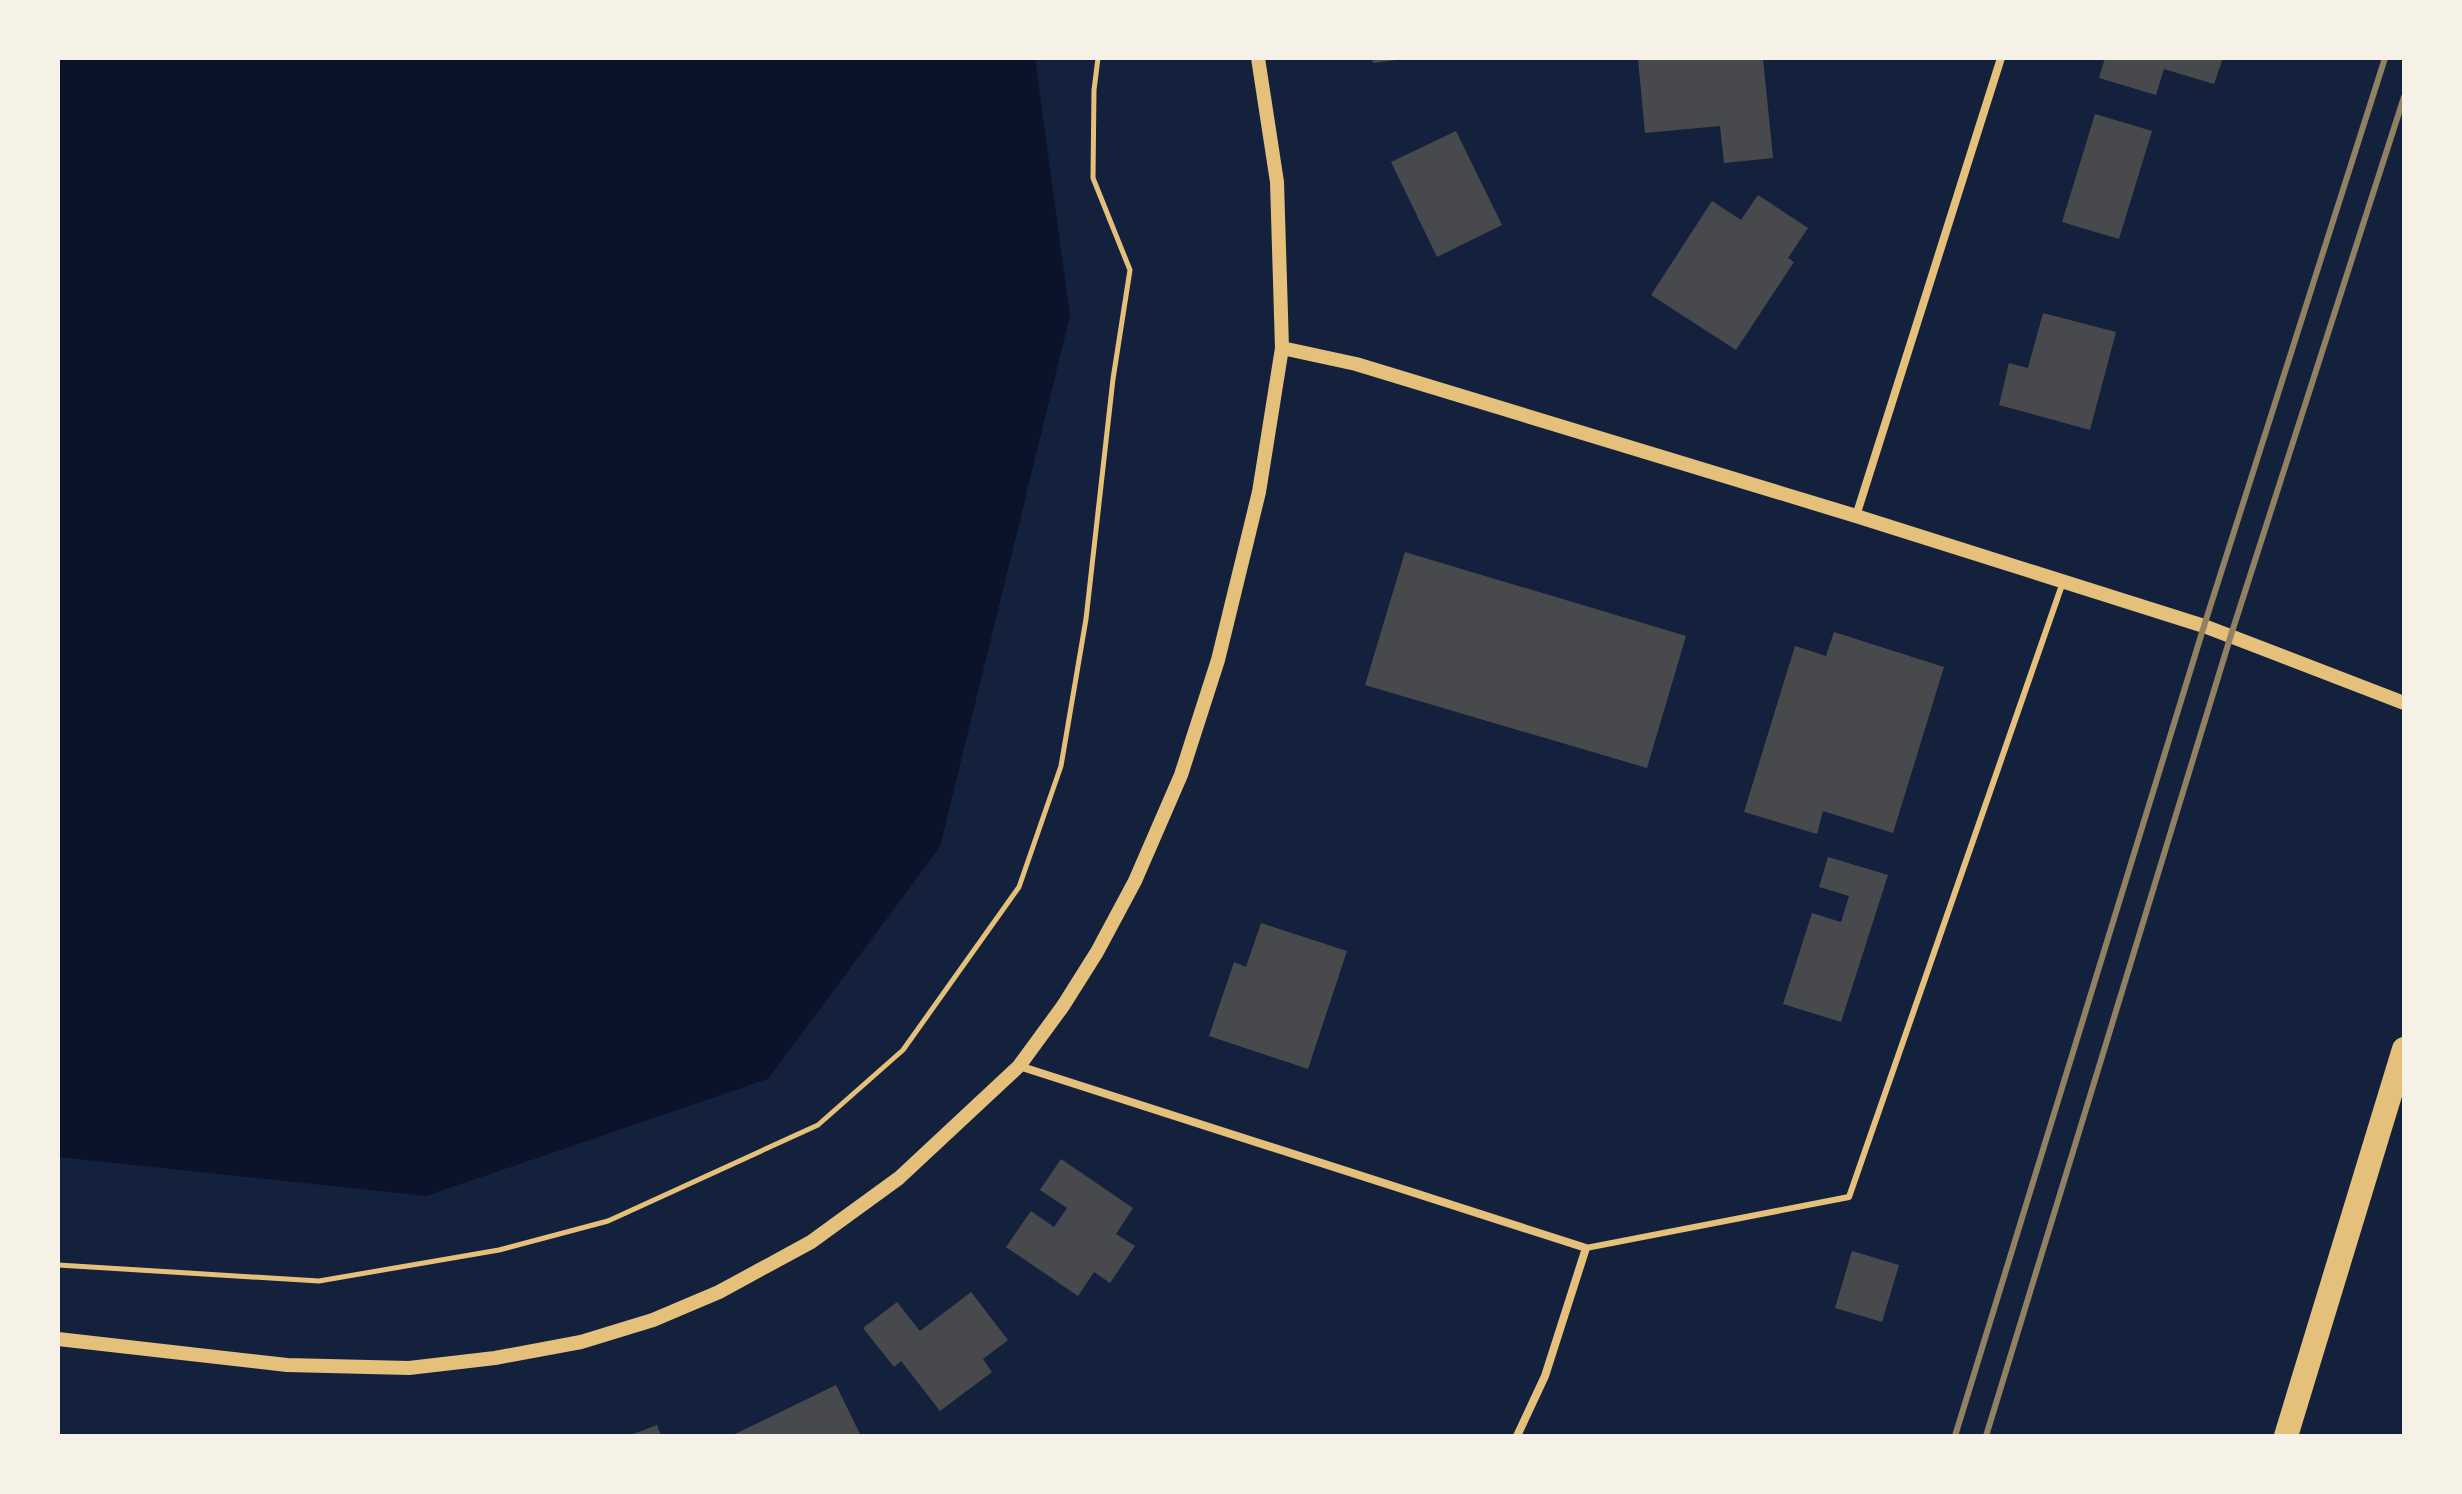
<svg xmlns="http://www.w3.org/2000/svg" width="2462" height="1494" viewBox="0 0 2462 1494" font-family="Lato,sans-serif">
<rect width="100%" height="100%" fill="#14213d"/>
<path fill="#0b132b" d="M58,58h977l35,258 -130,531 -172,232 -342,117 -368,-39z"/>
<path fill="#48494c" d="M1372,58h24v2l-23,3z
M1649,58h114l10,100 -49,5 -4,-37 -75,7 -7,-74z
M2105,58h118l-9,26 -50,-15 -8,26 -57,-17z
M2095,114l57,17 -33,108 -57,-17z
M1456,131l46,94 -65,32 -46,-95z
M1758,195l50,33 -20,30 6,4 -58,88 -85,-55 61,-94 29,19z
M2043,313l73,19 -26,98 -91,-25 10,-42 19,5z
M1405,552l281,84 -39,132 -282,-83z
M1834,632l110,35 -51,166 -70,-22 -6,23 -73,-22 51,-166 31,10z
M1828,857l60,18 -47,147 -58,-18 29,-91 29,9 8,-26 -30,-9z
M1261,923l86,28 -39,118 -99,-33 25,-74 12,5z
M1061,1159l72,49 -17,26 19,12 -25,37 -16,-11 -16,24 -72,-49 25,-36 23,16 13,-19 -27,-18z
M1852,1251l47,14 -17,57 -47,-14z
M971,1292l37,48 -25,19 9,13 -52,39 -39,-50 -7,6 -31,-39 34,-26 23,29z
M836,1385l25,51h-125l-1,-2z
M657,1425l4,11h-33z"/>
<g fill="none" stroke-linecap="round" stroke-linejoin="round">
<path stroke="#e5c07b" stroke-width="5" d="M58,1265l261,16 180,-31 109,-29 210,-96 85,-75 116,-163 42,-121 25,-147 27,-240 17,-109 -37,-92 1,-88 4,-32"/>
<path stroke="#e5c07b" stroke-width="6" d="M1586,1248l263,-51 214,-615"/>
<path stroke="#e5c07b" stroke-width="8" d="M1856,516l145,-458
M1019,1066l567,182 -41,128 -28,60"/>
<path stroke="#e5c07b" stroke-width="14" d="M1282,348l74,16 500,152 348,110 200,77
M58,1339l229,26 122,3 86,-10 86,-16 72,-22 66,-28 92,-50 88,-64 120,-112 44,-60 34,-54 38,-71 46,-106 37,-115 41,-168 23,-144 -5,-166 -19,-124"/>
<path stroke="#e5c07b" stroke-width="24" d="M2286,1436l118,-387"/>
<path stroke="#918062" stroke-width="6" d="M1955,1436l249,-810 181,-568
M1986,1436l245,-801 173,-538"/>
</g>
<rect width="2462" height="1494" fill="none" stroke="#f6f1e7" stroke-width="120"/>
</svg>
